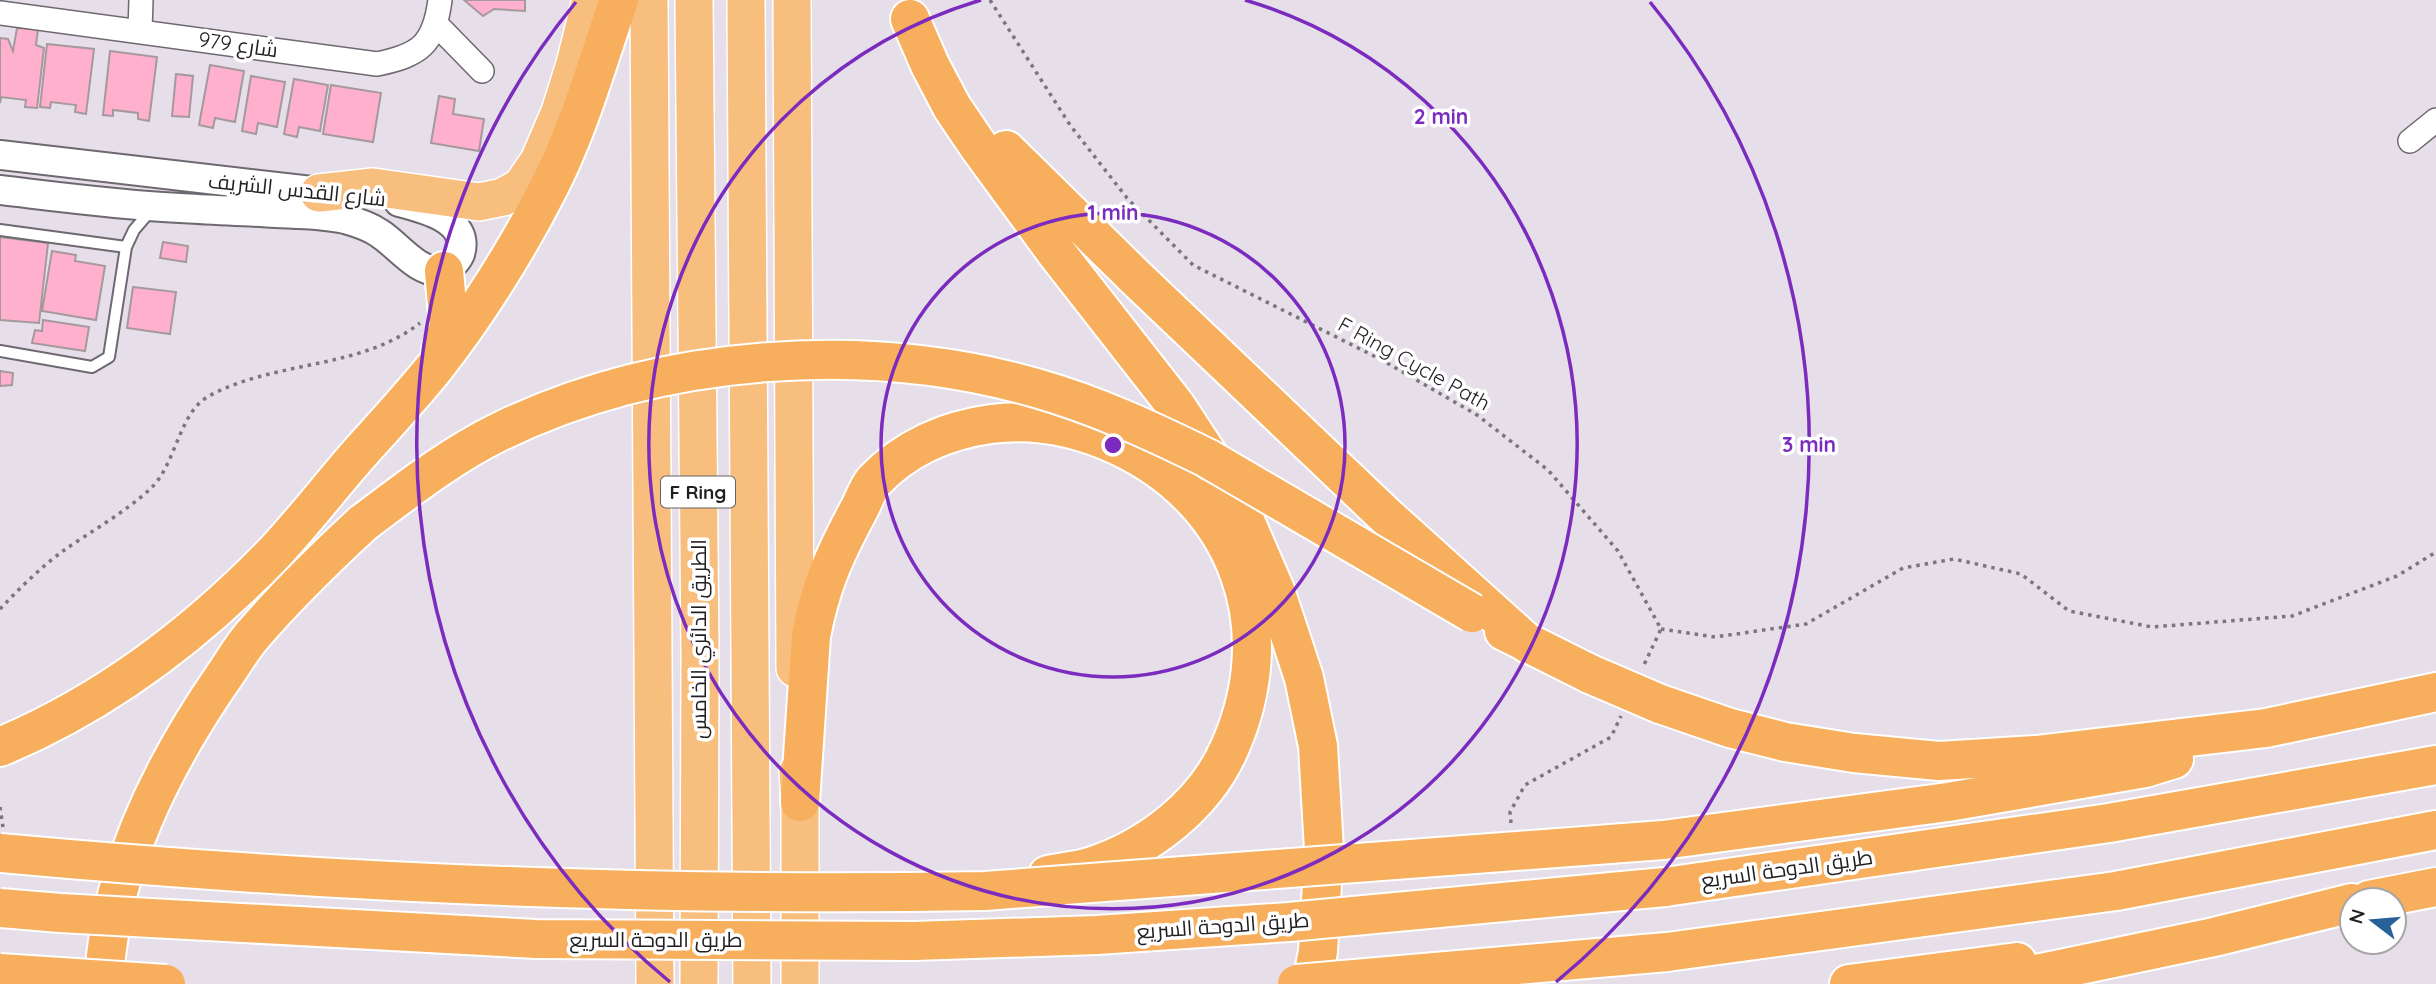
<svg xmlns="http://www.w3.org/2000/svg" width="2436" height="984" viewBox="0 0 2436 984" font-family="Quicksand,Cairo,sans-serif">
<rect width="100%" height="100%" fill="#e6dee8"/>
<path fill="#feb0cc" stroke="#a5999d" stroke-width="2" d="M464,0h61v11l-31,-2 -11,7z
M17,28l21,1 -2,16 8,3 -7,60 -12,-1 1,-7 -25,-3 -1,6v-65l8,1 5,12z
M47,44l47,5 -8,65 -11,-2 1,-7 -25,-3 -1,6 -10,-1z
M110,51l47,6 -8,64 -11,-2v-6l-25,-3v6l-10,-1z
M210,65l34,6 -9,51 -20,-4 -2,10 -14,-3z
M176,74l17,2 -4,41 -17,-1z
M251,76l34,6 -8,45 -19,-4 -2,11 -14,-3z
M294,79l34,6 -8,46 -21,-4 -2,10 -13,-3z
M331,85l50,8 -8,49 -50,-8z
M439,96l16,3 -2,15 31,5 -5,32 -48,-8z
M0,237l48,6 -9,80 -39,-3z
M163,242l25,4 -2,16 -26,-4z
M52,251l24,4 -1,6 30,5 -9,54 -54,-9z
M133,287l43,5 -6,42 -43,-6z
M43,320l46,7 -4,24 -53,-8 3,-13 7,1z
M0,371l13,2 -1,12 -12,1z"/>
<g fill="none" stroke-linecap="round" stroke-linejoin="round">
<g stroke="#6e6870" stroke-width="14">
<path id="service" d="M0,230l126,17
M0,351l92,16 17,-10 17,-110 8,-17 18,-21"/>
</g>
<g stroke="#6e6870" stroke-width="26">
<path id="minor" d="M0,13l377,51c43,-9 57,-19 63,-64
M437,25l45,46
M140,31l1,-31
M2410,141l26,-21"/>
</g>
<g stroke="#6e6870" stroke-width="32">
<path id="tertiary" d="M0,155l338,39
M0,190c60,7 120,15 180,18 32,2 64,3 96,5 22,1 47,1 69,6 11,3 24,7 34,14 18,11 39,41 62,38 8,-2 16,-10 19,-17 11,-35 -38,-46 -61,-52"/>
</g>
<g stroke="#fff" stroke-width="40">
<path id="trunk" d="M649,0l6,984
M694,0l6,655 -1,329
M746,0l6,984
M792,0l3,668
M319,193l54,-6 106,15 24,-5 18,-10 18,-26 21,-49 15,-48 16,-64
M798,772l2,30v182"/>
</g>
<g stroke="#fff" stroke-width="42">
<path id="motorway" d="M910,19l20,46 22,42 27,40 76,104 121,155 57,87 42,97 29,88 14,68 6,104 -6,101 -6,33
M1006,150l127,125 252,240 143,129
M441,351l8,-25 -5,-55
M1504,631l86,43
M1660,704l70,24 55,14 69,11 85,8 97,-6 230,-27 170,-36
M0,747c105,-44 197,-114 275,-195 29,-31 55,-65 83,-97 26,-29 52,-57 77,-88 41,-52 83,-119 113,-178 31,-60 49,-126 71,-189
M800,802l11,-166c9,-49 23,-80 46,-123 6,-10 10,-24 17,-32 31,-33 73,-51 117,-57 45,-6 87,3 128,22 119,56 164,181 111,301 -25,58 -81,101 -140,120 -14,4 -28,5 -42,8
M1663,840l285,-38 197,-34 29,-9
M1665,887l444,-64 327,-58
M2369,900l67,-13
M1667,952l449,-61 320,-61
M103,984c3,-33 7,-67 17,-99 21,-73 61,-147 104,-209 9,-13 17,-27 27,-39 35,-41 73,-78 112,-114
M1849,984l168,-22
M1989,984l225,-47 138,-34"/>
</g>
<path stroke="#7b767c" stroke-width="3.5" stroke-dasharray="3.5 5" stroke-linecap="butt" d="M990,0l80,125 57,73 66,67 189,95 95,55 71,55 70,81 43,78 -18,38
M0,609c19,-20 41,-42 63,-58 27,-19 64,-40 87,-62 26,-23 28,-76 59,-93 66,-36 151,-26 211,-73
M1661,629l54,8 91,-13 97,-56 51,-9 67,15 48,37 83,16 140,-11 105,-40 39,-24
M0,807l3,20
M1511,823l-1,-11 15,-27 86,-48 10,-21"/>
<use href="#service" stroke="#fff" stroke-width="10"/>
<use href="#minor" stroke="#fff" stroke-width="23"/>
<use href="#tertiary" stroke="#fff" stroke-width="28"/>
<use href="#trunk" stroke="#f8be7e" stroke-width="37"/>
<use href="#motorway" stroke="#f7ae5d" stroke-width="38"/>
<g stroke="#fff" stroke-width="42" stroke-linecap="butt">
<path id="motorway-bridge" d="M363,523c44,-33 87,-67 136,-91 159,-78 367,-93 537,-44 60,17 116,43 171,70l265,155
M1590,674l70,30
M0,853c327,30 656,44 985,38l678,-51
M0,908l60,5 476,26 378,2 183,-6 192,-13 376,-35
M0,973l166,11
M1297,984l370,-32"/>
</g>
<use href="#motorway-bridge" stroke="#f7ae5d" stroke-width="38"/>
</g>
<g fill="none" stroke="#7b2cbf" stroke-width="3.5">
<circle cx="1113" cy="445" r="232"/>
<path d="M1245 0A464 464 0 1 1 981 0"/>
<path d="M670 982A696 696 0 0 1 576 2M1650 2A696 696 0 0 1 1556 982"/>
</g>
<g text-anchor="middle" stroke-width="7" stroke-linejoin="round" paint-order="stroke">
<rect fill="#fff" stroke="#646265" stroke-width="2" x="661" y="476.5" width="74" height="31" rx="5"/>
<g font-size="19" font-weight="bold" fill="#221f23">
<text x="698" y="499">F Ring</text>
</g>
<g font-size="21" fill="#221f23" stroke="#fff">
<text transform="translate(238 45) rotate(8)" y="7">شارع 979</text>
<text transform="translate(297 190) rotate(6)" y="7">شارع القدس الشريف</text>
<text transform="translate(1414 364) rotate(29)" y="7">F Ring Cycle Path</text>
<text transform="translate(699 639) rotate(-90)" y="7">الطريق الدائري الخامس</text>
<text transform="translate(1787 869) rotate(-8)" y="7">طريق الدوحة السريع</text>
<text transform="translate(1223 926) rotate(-4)" y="7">طريق الدوحة السريع</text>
<text x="656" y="947">طريق الدوحة السريع</text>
</g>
</g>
<circle cx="1113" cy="445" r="10" fill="#7b2cbf" stroke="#fff" stroke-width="3.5"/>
<g font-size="21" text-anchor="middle" font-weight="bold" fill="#7b2cbf" stroke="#fff" stroke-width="7" stroke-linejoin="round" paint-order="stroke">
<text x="1441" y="124">2 min</text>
<text x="1113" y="220">1 min</text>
<text x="1809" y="452">3 min</text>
</g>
<g transform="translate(2373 921) rotate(286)"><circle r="33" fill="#ffffff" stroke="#a7a5a7" stroke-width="2"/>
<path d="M0-5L12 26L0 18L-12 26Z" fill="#286098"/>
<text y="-10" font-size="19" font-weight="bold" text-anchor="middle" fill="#221f23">N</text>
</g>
</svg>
